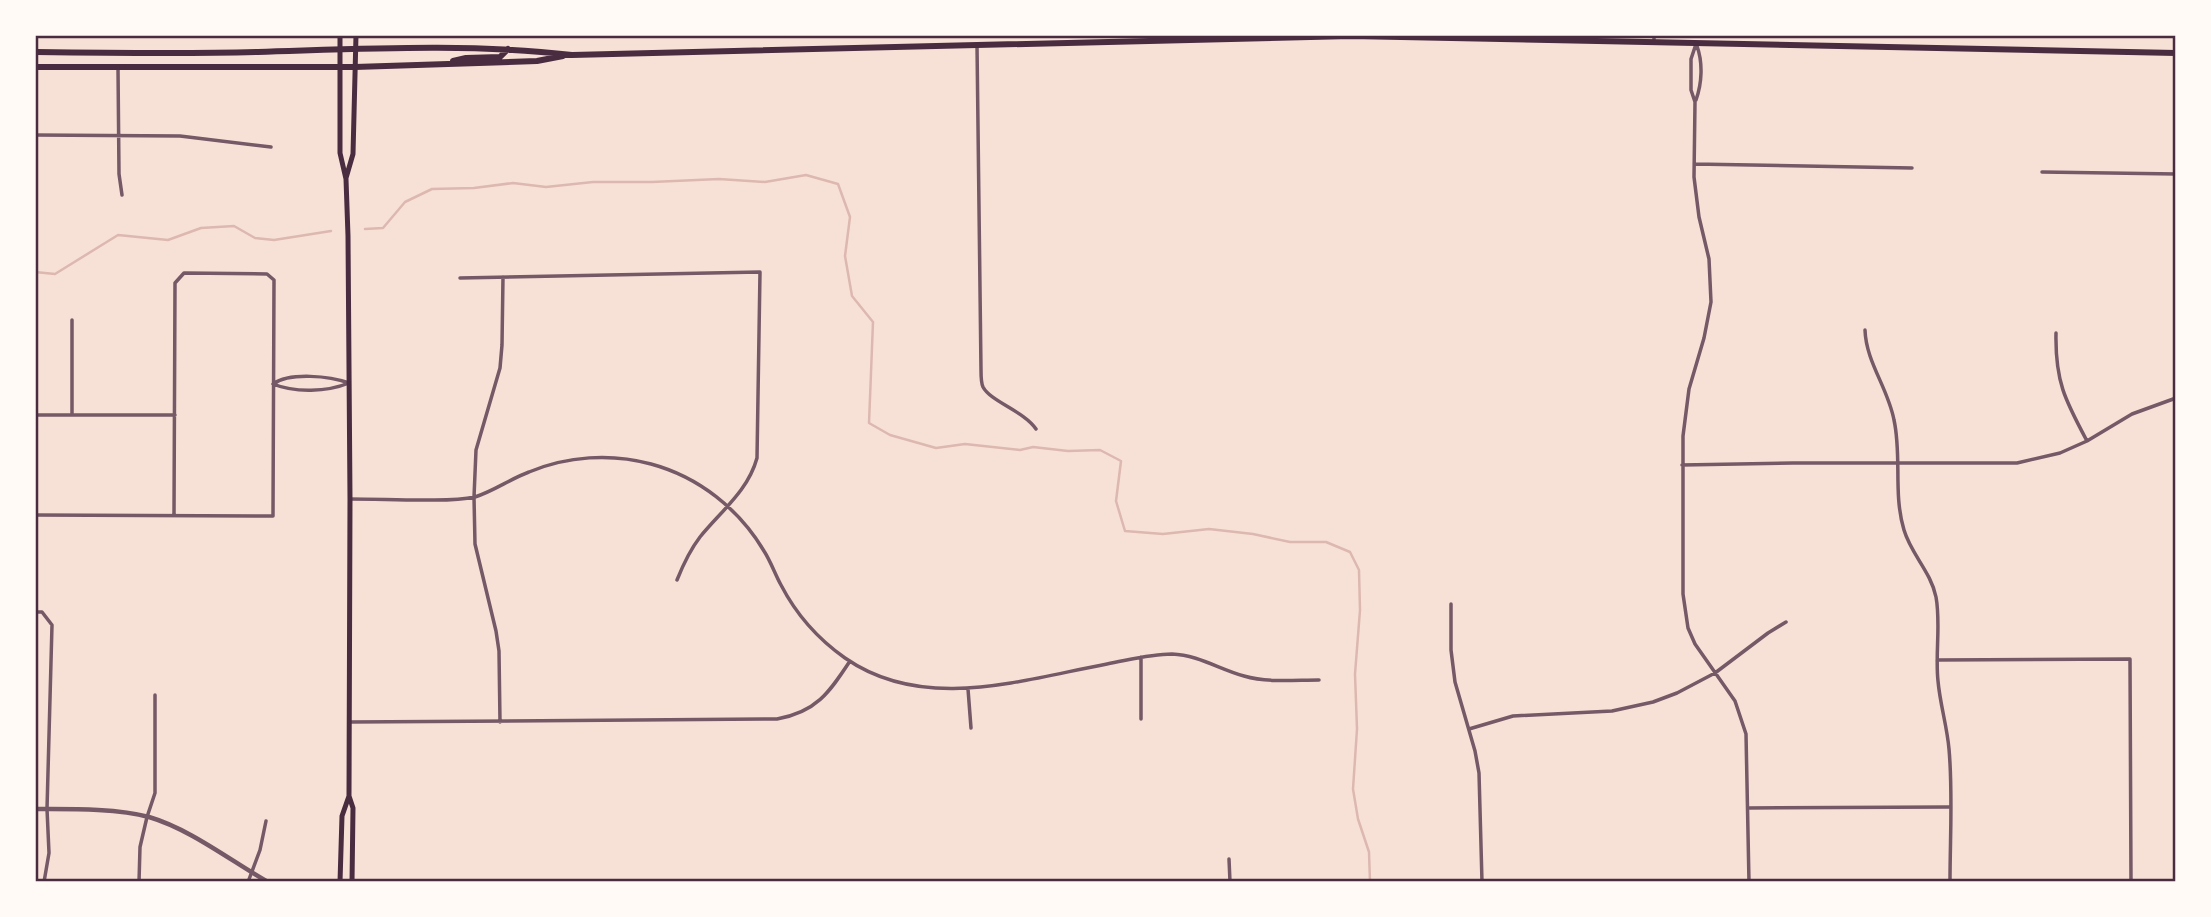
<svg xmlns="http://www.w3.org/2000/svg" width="2211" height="917" viewBox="0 0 2211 917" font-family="Overpass,sans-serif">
<rect width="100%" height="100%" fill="#f7e1d7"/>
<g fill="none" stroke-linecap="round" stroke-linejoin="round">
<path stroke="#dcb8b0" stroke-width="2.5" d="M365,229l18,-1 22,-26 27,-13 42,-1 39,-5 33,4 47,-5h59l67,-3 46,3 41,-7 32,9 12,33 -5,39 7,40 21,26 -4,101 21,12 46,13 29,-4 55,6 13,-3 35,4 32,-1 21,11 -5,40 9,30 38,3 46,-5 44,5 37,8h36l24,10 9,18 1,40 -5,64 2,55 -4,60 5,30 11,33 1,30
M35,272l20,2 63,-39 50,5 33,-12 33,-2 21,12 19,2 57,-9"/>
<path stroke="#755966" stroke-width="3.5" d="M1654,35v7
M1696,44l-5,15v31l4,12 -1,75 5,40 10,42 2,43 -7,36 -15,51 -6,47v158l5,34 7,16 40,57 11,33 3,148
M977,45l4,325c0,5 0,13 2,17 8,15 41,24 53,42
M118,68l1,106 3,21
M1696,100c6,-17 7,-37 1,-54
M35,135l145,1 91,11
M1694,164l218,4
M2042,172l134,2
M460,278l300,-6 -3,186c-9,33 -36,53 -57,79 -10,13 -17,28 -23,43
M1865,330c1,32 23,58 29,90 8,36 -1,74 10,110 7,24 27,42 32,67 5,27 -1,57 2,84 2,23 9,45 11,68 4,44 1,89 1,133
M2056,333c-1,48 9,67 31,108
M273,384c17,-12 57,-8 76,-1
M273,384c22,9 54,8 76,-1
M72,414v-94
M35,415h140
M1682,465l111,-2h224l43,-10 27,-12 45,-27 44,-16
M350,499c24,0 47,1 71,1 17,0 36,1 54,-3 19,-6 35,-18 54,-25 38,-16 82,-19 122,-8 48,13 88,45 113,87 7,11 11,23 17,34 15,29 37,54 64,73 79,55 176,22 262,6 22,-4 43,-10 65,-10 26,1 47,15 72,22 24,7 50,4 75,4
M35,515l238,1 1,-236 -7,-6 -83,-1 -9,10 -1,233
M1451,604v46l4,32 20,69 4,22 3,109
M35,612h7l10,13 -5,184 2,44 -5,29
M1141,657v62
M1937,660l193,-1 1,223
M968,689l3,39
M350,722l427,-3c39,-7 52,-26 73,-58
M500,722l-1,-71 -3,-20 -21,-87 -1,-47 2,-47 24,-82 2,-23 1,-68
M1469,729l44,-13 99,-5 41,-9 24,-9 38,-20 53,-40 18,-11
M1748,808l201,-1
M1229,859l1,23
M139,882l1,-35 7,-30 8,-24v-98
M248,882l12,-32 6,-29"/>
<path stroke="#755966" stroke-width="4.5" d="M35,809c34,0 82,-1 114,8 41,12 82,44 119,65"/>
<path stroke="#4a2c40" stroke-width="5" d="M340,35v118l6,26 2,57 2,263 -1,297 4,12 -1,74
M346,178l7,-24 3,-119
M340,882l2,-66 7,-20"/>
<path stroke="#4a2c40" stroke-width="6" d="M35,52c75,1 149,2 223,0 105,-3 210,-9 314,3l779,-19 825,17
M453,61l13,-3 34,-1 8,-8
M35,67h320l182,-6 26,-5"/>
</g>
<rect width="2211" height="917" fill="none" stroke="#fffaf5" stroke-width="74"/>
<rect x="37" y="37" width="2137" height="843" fill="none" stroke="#4a2c40" stroke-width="2.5"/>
</svg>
